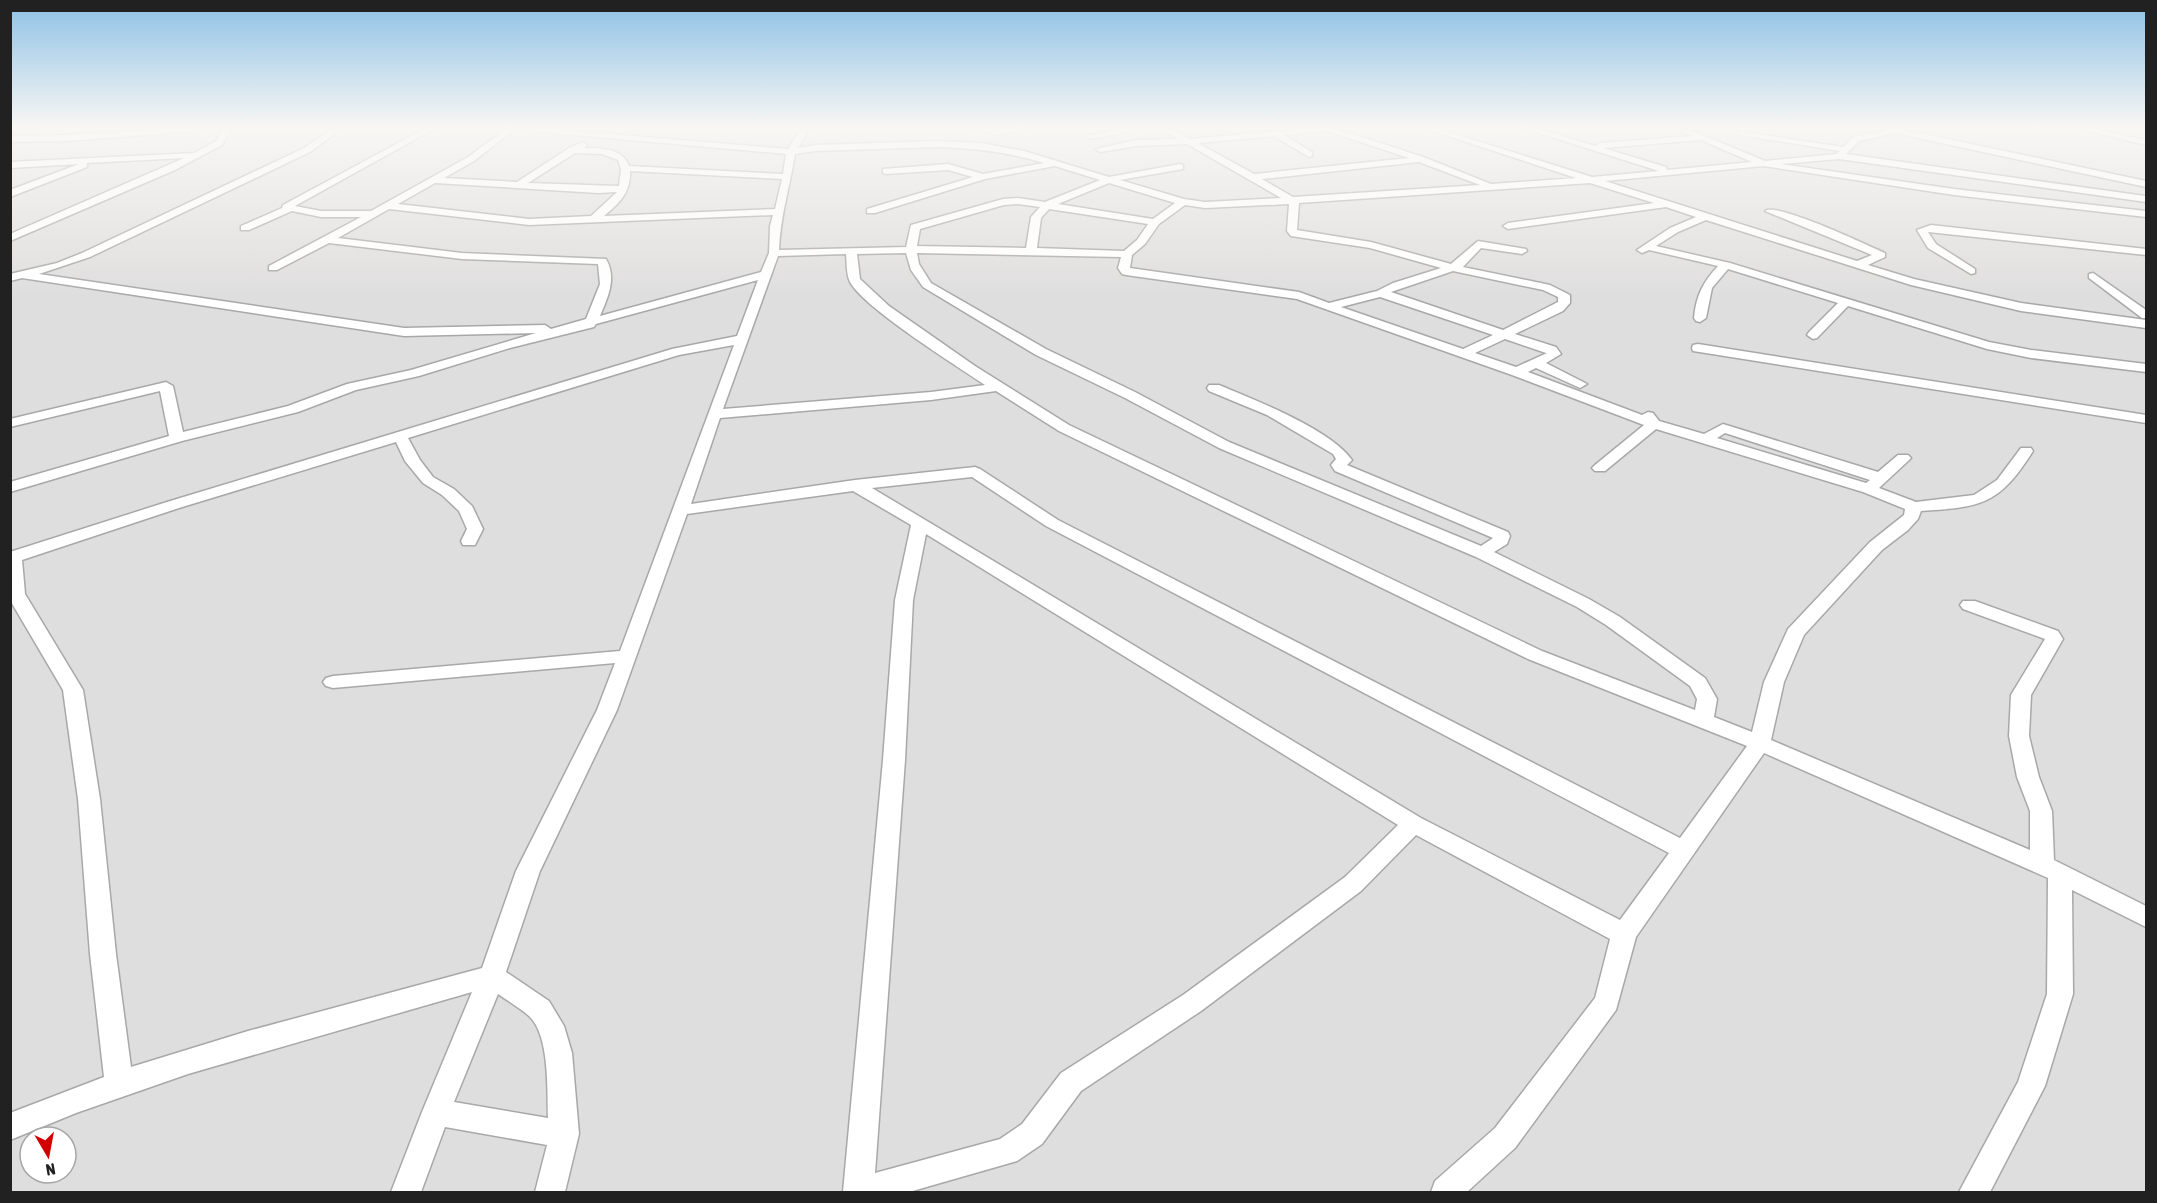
<svg xmlns="http://www.w3.org/2000/svg" width="2157" height="1203" viewBox="0 0 2157 1203" font-family="'Asap Condensed',sans-serif">
<rect width="100%" height="100%" fill="#f2eee7"/>
<path fill="#dfdede" fill-rule="evenodd" d="M10,129h2136v1063h-2135zM30,1137h36v36h-36z"/>
<g fill="none" stroke-linecap="round" stroke-linejoin="round">
<g stroke="#a8a8a8" stroke-width="3">
<path id="minor" d="M167,129h36l-4,2 -132,10 -57,1v-6l57,-1z
M223,129h8l-9,16 -47,25 -165,71v-7l174,-76 -97,5v4l-77,30v-7l69,-26 -69,4v-6l184,-9 22,-12z
M332,129h9l-31,23 -220,105 -51,17 365,54 141,-3 6,4 35,-10 14,-35 -2,-20 -136,-5 -133,-16 -52,27h-8v-4l92,-49h-40l-29,-6 -43,19h-8v-4l41,-18 1,-3 141,-76h10l-139,77 26,5h50l97,-54 38,-28h9l-41,32 -30,17 73,4 52,-34 14,-6 4,3 -3,3c16,0 39,0 45,18l154,8 3,-20 -258,-23 -4,-2h29l235,20 13,-20h8l-11,19 17,-3 122,-4 44,2 43,8 85,26 71,-13 3,1v4l-63,11 64,19 21,3 76,-4 -94,-54 -51,2 -36,6 -4,-3 40,-9 42,-1 -17,-10h10l19,10 110,-10h37l89,29 65,26 85,-6 -149,-49h12l153,48 67,-6 -133,-42h12l58,17 4,-3 92,-7 -14,-7h10l77,32 71,-7 4,-3 -100,-16 -4,-2 1,-2 106,16 10,-10 31,-6 -1,-2h18l245,52v6l-251,-54 -36,8 -13,13 299,42 1,6 -307,-43 -58,5 173,25 192,22v6l-192,-22 -190,-29 -159,15 252,80 15,-6 -107,-44c12,-9 102,34 120,42v4l-17,8 46,14 107,24 125,17v8l-125,-17 -110,-26 -205,-65 -28,12 -22,14 74,17 259,79 42,8 115,14v8l-115,-14 -44,-9 -139,-43 -31,32 -4,1 -6,-4 2,-3 29,-29 -110,-34 -16,19 -6,30 -6,4 -4,-1 -2,-3c2,-22 9,-36 24,-52l-69,-16 -7,3 -5,-3 33,-22 26,-11 -30,-10 -158,22 -5,-3 5,-3 146,-20 -64,-20 -291,20 -2,27 74,12 80,22 27,-23 48,8 1,2 -5,3 -41,-6 -18,19 87,18 20,10v8l-7,8 -48,23 41,13 5,7 -15,9 41,21 -7,4 -44,-20 -8,4 114,43 6,-3 5,1 6,8 45,13 19,-10 155,48 20,-17h10l3,3 -3,3 -29,27 37,14 58,-7 23,-15 24,-32h10l2,3c-34,54 -51,56 -112,60l-3,8 -10,11 -26,20 -78,85 -20,47 -13,58 259,110v-39l-13,-34 -8,-41 2,-41 34,-56 -82,-30 -3,-4 3,-4h12l83,30 5,8 -32,56 -2,41 10,41 13,34 2,49 92,46v21l-74,-37 1,104 -28,92 -55,106h-31l59,-110 29,-88 1,-116 -284,-125 -128,184 -20,73 -101,138 -48,44h-36l4,-11 60,-53 100,-130 15,-59 -194,-104 -55,56 -160,120 -120,80 -39,53 -25,17 -108,31h-66l40,-432 12,-160 16,-75 -58,-34 -166,23 -70,196 -77,161 -34,101 43,29 15,25 8,27 7,81 -14,58h-30l12,-47 -102,-18 -24,65h-30l31,-80 50,-120 -284,82 -112,39 -66,27v-27l94,-36 -14,-123 -12,-155 -15,-109 -53,-90v-48l157,-50 505,-153 65,-13 21,-56 -162,44 -2,3 -84,21 -91,28 -63,14 -58,22 -116,29 -172,51v-10l159,-46 -9,-45 -150,36v-8l156,-37 7,4 10,46 105,-26 59,-22 64,-14 125,-37 -132,3 -382,-58 -12,3v-7l47,-11 25,-10 222,-105zM1327,131l82,27 -155,16 -56,-31 76,-7 35,21 3,-1v-4l-28,-17zM1701,140l51,22 -85,8 -1,-3 -63,-19zM937,147c37,1 72,5 107,16l-61,11 -35,-10 -65,5v4l3,1 62,-4 25,7 -106,32v4h8l110,-34 70,-13 45,14 -55,22 -27,-4 -15,1 -92,26 -5,22 -127,3c1,-33 11,-64 16,-96l20,-3zM575,153l27,1 16,6 3,9 -2,17 -91,-3zM1419,162l61,23 -187,12 -31,-18zM630,171l152,8 -7,30 -171,7c16,-13 27,-24 26,-45zM435,183l163,10 19,-1 -26,24 -62,3 -131,-15zM1109,183l66,20 -22,16 -95,-15zM1018,204l22,3 -9,10 -5,31 -109,-2 3,-17 84,-24zM1289,204l-2,27 4,5 79,12 71,20 -48,15 -16,8 -48,12 -30,-11 -169,-24 2,-13 13,-11 14,-20 26,-19 20,3zM389,209l140,16 244,-10 -3,11 -1,27 -8,19 -161,44c8,-19 17,-38 6,-57l-144,-6 -124,-15zM1049,209l99,15 -11,16 -13,11 -87,-3 4,-30zM906,253l5,17 12,17 113,68 89,43 94,50 257,109 101,50 29,18 84,61 7,13 -2,11 -153,-59 -473,-226 -94,-59 -86,-60 -29,-27 -3,-25zM917,253l204,4 -3,11 4,6 4,1 171,24 215,76 132,50 -49,40 -3,3 3,3h10l51,-42 207,63 42,17 -1,6 -34,27 -82,87 -24,53 -12,50 -38,-15 3,-18 -12,-21 -85,-61 -31,-18 -95,-47 13,-8 3,-8 -2,-4 -161,-67 5,-5c-22,-31 -97,-60 -133,-75h-10l-2,3 2,3 58,24 66,39 3,5 -5,6 4,6 158,67 -12,8 -252,-104 -94,-50 -89,-43 -115,-66 -12,-19zM846,254c1,9 0,20 4,28 14,26 107,84 135,103l-54,7 -208,17 55,-153zM1453,271l90,19 15,7v5l-55,28 -112,-38zM1380,297l113,38 -30,14 -122,-42zM1505,339l41,14h1l-31,14 -41,-14zM734,345l-114,306 -287,25 -7,2 -3,4 3,4 7,2 282,-25 -18,47 -81,161 -34,97 -234,63 -117,36 -15,-113 -16,-155 -17,-109 -58,-96 -3,-34 157,-52 217,-66 9,19 18,22 19,12 17,16 8,18 -6,12 2,4h12l8,-16 -11,-23 -18,-17 -21,-12 -13,-17 -12,-22 271,-83zM996,391l63,40 469,228 219,87 -67,92 -622,-318 -78,-51 -5,-2 -120,13 -164,24 29,-86 211,-18zM1725,433l145,47 -4,3 -149,-45zM972,477l74,49 623,327 -49,67 -199,-102 -549,-330zM926,534l472,291 -53,52 -162,118 -122,78 -39,51 -22,15 -125,34 30,-413 8,-160zM498,994c10,7 22,14 31,22 21,19 18,75 19,102l-94,-16z
M975,129h57l-36,6z
M1124,129h20l-54,10 -4,-3z
M2080,129h14l52,11v5z
M1931,225l215,24v6l-218,-23 8,12 39,25v4l-4,1 -43,-26 -11,-18z
M2093,273l53,37v8h-4l-53,-40v-4z
M1698,344l448,71v8l-453,-72 -1,-3 1,-3z"/>
</g>
<use href="#minor" fill="#fff" fill-rule="evenodd"/>
</g>
<linearGradient id="sky" x2="0" y2="1"><stop stop-color="#8dc1e6"/><stop offset="0.43" stop-color="#f9f7f4"/><stop offset="1" stop-color="#f9f7f4" stop-opacity="0"/></linearGradient>
<rect width="2157" height="297" fill="url(#sky)"/>
<rect width="2157" height="1203" fill="none" stroke="#212121" stroke-width="24"/>
<g transform="translate(48 1155) rotate(170)"><circle r="28" fill="#ffffff" stroke="#a6a6a6" stroke-width="1.5"/>
<path d="M0-4.5L10 22L0 15L-10 22Z" fill="#d20000"/>
<text y="-9" font-size="16" font-weight="bold" text-anchor="middle" fill="#212121">N</text>
</g>
</svg>
